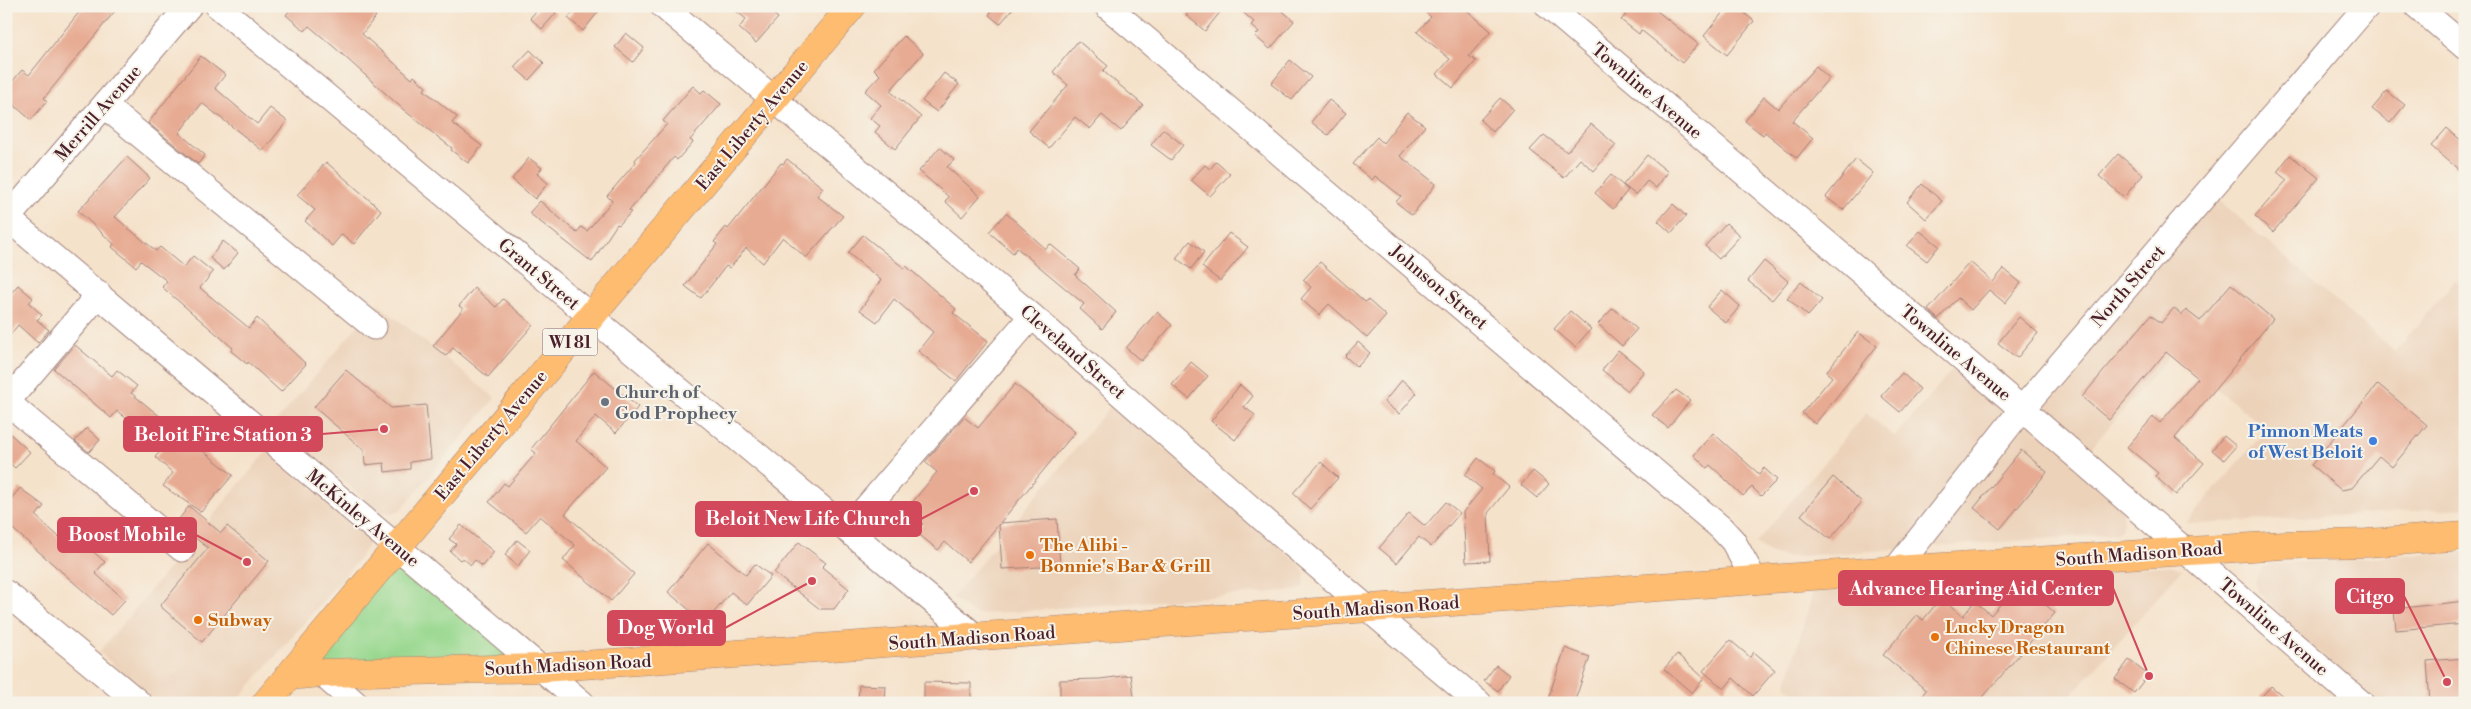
<svg xmlns="http://www.w3.org/2000/svg" width="2471" height="709" viewBox="0 0 2471 709" font-family="'Libre Bodoni',serif">
<rect width="100%" height="100%" fill="#f7f3e8"/>
<filter id="ink" filterUnits="userSpaceOnUse"><feTurbulence type="fractalNoise" baseFrequency=".02" numOctaves="2"/><feDisplacementMap in="SourceGraphic" scale="10" xChannelSelector="R" yChannelSelector="G"/><feConvolveMatrix kernelMatrix="1 2 1 2 8 2 1 2 1" color-interpolation-filters="sRGB"/></filter>
<filter id="wash" filterUnits="userSpaceOnUse"><feTurbulence type="fractalNoise" baseFrequency=".0096" numOctaves="4" result="noise"/><feDisplacementMap in="SourceGraphic" scale="20" xChannelSelector="R" yChannelSelector="G"/><feGaussianBlur stdDeviation="1.12" result="paint"/><feColorMatrix in="noise" values="0 0 0 0 0 0 0 0 0 0 0 0 0 0 0 0 0 1.4 0 .05"/><feComposite in="paint" operator="in"/></filter>
<g filter="url(#wash)">
<rect width="100%" height="100%" fill="#f5e2cb"/>
<path fill="#ecd2b9" d="M2214,196l181,156 60,-72 10,8v220l-266,16 -13,-1 81,-94 -95,-76 -98,115 48,41 2,9 -3,12 -6,4 -329,23 -18,-5 -12,-9 110,-130 29,24 57,-67 72,58z
M377,303l118,95 -94,112 -9,3 -9,-1 -13,-8 -95,-81z
M1112,404l187,160 6,9 -1,12 -5,5 -318,24 -10,-2 -19,-14z
M268,450l102,88 -3,9 -9,13 -123,143h-77l-59,-51z
M2465,551v152h-89l-70,-62 -49,-51 -3,-9 9,-14 8,-3z
M2165,566l17,3 -117,134h-259l-20,-17 28,-97z"/>
<path fill="#96d78d" stroke="#707b5c" d="M397,546l144,122 -220,5 -1,-36z"/>
<g id="blocks">
<path fill="#e7aa92" d="M84,6h35l-75,92 3,3 -16,19 -25,-22v-9l16,-19 7,5z
M293,6h71l12,10 -14,18 50,45 2,-3 12,11 -2,3 33,27 -5,6 30,23 -14,17 -17,-13 1,-2 -47,-37 -71,-64 -25,-21 -4,5 -19,-16z
M541,6h7l8,7 -14,16 -12,-11z
M578,6h25l-20,25 -15,-13z
M730,6h34l14,12 -22,25 -17,-15 7,-9z
M995,6h20l-15,18 -11,-9z
M1193,6h32l-20,25 -19,-16z
M1236,6h41l17,15 -24,28 -15,-13 4,-4 -8,-7 3,-3z
M1419,6h43l29,25 -22,25 7,5 -23,27 -16,-14 13,-15 -33,-27 14,-15z
M1615,6h36l47,38 -16,19 -41,-33 -2,4 -18,-14 5,-5z
M1728,6h8l18,15 -27,34 -23,-19z
M626,33l18,15 -11,14 -18,-15z
M904,36l19,17 -33,38 31,26 -26,32 -20,-17 5,-6 -10,-8 11,-13 -16,-14 15,-16 -6,-6z
M1078,41l30,25 -5,5 40,34 -22,26 -19,-16 -12,14 -15,-12 -26,31 -20,-17 39,-46 -15,-13z
M530,50l14,13 -15,17 -15,-13z
M201,56l24,19 -10,13 42,36 13,-16 17,13 -24,30 -61,-48 -23,30 26,22 -7,9 -50,-41z
M1290,60l21,17 -19,23 -21,-16z
M1816,66l13,12 -37,43 21,17 -16,20 -32,-26 -2,3 -18,-14 19,-24 14,12z
M944,73l15,11 -22,28 -15,-11z
M693,86l8,7 3,-3 17,14 -31,36 3,2 -16,18 -3,-3 -45,54 2,1 -12,13 -2,-1 -25,38 -63,-49 11,-12 37,32 4,-6 6,4 25,-30 -5,-5 29,-34 -1,-2 32,-36 -4,-3z
M2387,91l18,14 -15,18 -18,-14z
M1500,98l13,11 -20,23 -13,-12z
M1329,100l17,13 -18,22 -17,-13z
M1407,112l18,14 -25,30 36,28 -24,31 -16,-13 5,-6 -26,-20 -3,4 -19,-16 24,-27 6,6z
M1591,124l25,21 -22,26 -14,-12 -16,19 -34,-28 14,-15 23,17z
M2447,128l18,16v31l-34,-29z
M1163,129l20,16 -12,15 -20,-15z
M940,147l14,13 -7,7 33,29 -18,21 -17,-16 4,-4 -30,-26z
M2118,154l25,21 -19,22 -25,-21z
M1647,155l21,17 -12,16 -9,-7 -11,14 -13,-10z
M2290,155l29,23 -46,54 -18,-16 32,-36 -10,-8z
M127,157l23,21 -35,39 41,34 4,-4 24,20 9,-11 20,16 -13,16 49,40 8,-10 49,46 -25,28 -33,-30 -1,2 -16,-13 2,-3 -71,-61 5,-6 -26,-20 -5,6 -24,-20 2,-3 -36,-33z
M529,158l13,10 -5,6 11,9 -13,16 -23,-20z
M787,159l36,29 -6,8 26,20 -37,42 -23,-21 -20,26 -17,-15 -16,20 -4,-2 -25,32 -16,-12 32,-42 -3,-2 12,-15 2,2 53,-66 2,1z
M1856,159l17,14 -30,37 -17,-13z
M326,162l55,48 -27,34 -12,-10 -10,12 -27,-25 10,-11 -18,-15z
M1216,162l14,12 -20,22 -19,-16 14,-15 5,4z
M1611,175l17,15 -15,19 -18,-16z
M1922,184l20,17 -16,18 -19,-17z
M1673,204l13,12 -15,17 -13,-12z
M1006,213l40,36 4,-5 30,25 -5,6 41,37 -14,17 -22,-20 4,-5 -67,-56 -4,5 -24,-21z
M1726,223l14,13 -21,23 -14,-13z
M1920,231l19,15 -12,15 -20,-15z
M1229,233l19,14 -28,34 -18,-14z
M863,235l41,33 2,-2 21,18 29,25 -3,4 35,28 -32,40 -38,-30 15,-19 -39,-33 -17,23 -17,-12 21,-30 -33,-27z
M223,241l15,12 -14,17 -14,-12z
M1190,241l14,11 -13,17 -15,-11z
M1764,261l24,20 -16,19 -24,-19z
M1320,262l45,40 3,-2 18,16 -19,22 -38,-34 -10,11 -18,-16 10,-12 -8,-7z
M1970,262l23,20 11,-13 17,14 -16,20 -16,-13 -18,20 -13,-12 -20,21 -10,-9z
M1801,282l21,18 -14,16 -21,-18z
M2231,284l42,35 -98,119 29,25 -28,32 -21,-19 3,-3 -31,-26 26,-30 7,6 38,-45 -32,-26 -57,68 -27,-23 69,-82 10,8 13,-15 8,7 4,-5 14,11z
M18,285l15,13 -4,5 13,12 -5,5 12,10 -11,13 -20,-18 -12,15v-41z
M474,288l22,19 7,-8 30,26 -45,52 -35,-29 -7,8 -13,-10 30,-37 -4,-3z
M1722,290l18,16 -14,17 -19,-16z
M1613,308l24,21 -15,17 -24,-22z
M1570,311l21,18 -16,18 -21,-18z
M1157,312l15,13 -31,36 -15,-13z
M2019,317l19,16 -21,25 -19,-15z
M1858,332l19,14 -62,78 -13,-11 30,-36 -6,-5z
M1358,342l12,11 -13,14 -12,-11z
M75,345l37,31 5,-6 20,16 -6,7 102,82 -32,37 -38,-26 10,-13 -18,-16 9,-9 -47,-37 -6,7 -57,-49z
M1618,350l26,21 -16,20 -26,-21z
M1191,362l17,14 -19,23 -17,-14z
M346,370l45,38 35,-3 5,54 -21,3v7l-25,3 -1,-9 -19,2 -1,-15 -50,-43z
M594,371l44,36 -22,26 -20,-17 -20,25 30,26 -41,47 69,60 -23,27 -48,-41 12,-15 -35,-29 -14,16 -37,-30 15,-19 4,3 28,-33 -5,-4z
M1902,373l18,16 -20,23 -19,-16z
M1402,380l15,13 -18,21 -15,-12z
M1015,384l60,48 -75,91 57,-4 3,47 -58,3 -3,-45 -31,38 -23,-20 -7,8 -22,-18 7,-8 -17,-14 31,-38 -12,-10 39,-45 14,11z
M2378,384l49,41 -35,42 -13,-11 -27,32 -11,2 -30,-25z
M1240,385l13,11 -9,11 11,8 -20,25 -24,-19z
M1676,390l14,10 -22,28 -16,-13z
M87,428l13,12 -11,12 -14,-11z
M6,430l24,22 -15,16 -9,-8z
M1713,433l46,41 5,-6 13,12 -16,16 -9,-9 -9,9 -33,-31 -3,3 -13,-13z
M2224,436l12,10 -12,14 -12,-10z
M2021,450l26,22 -47,57 -26,-21z
M1478,458l17,13 -2,3 16,13 -21,26 2,48 -24,1 -3,-50 19,-23 -17,-14z
M1321,462l17,16 -28,31 -17,-16z
M1533,471l16,13 -12,14 -16,-13z
M1833,477l29,25 -32,37 -29,-24z
M20,488l24,18 -8,10 33,30 15,-17 12,10 -7,9 16,14 -10,11 30,27 -14,15 -105,-92v-18z
M1446,502l14,11 -29,34 -12,-10 -22,26 -18,-15 30,-35 16,13z
M189,506l32,27 6,-7 42,35 -67,81 -42,-36 48,-58 -32,-25z
M461,525l33,27 -12,14 -7,-6 -4,5 -8,-7 -3,2 -10,-9 6,-7 -7,-5z
M517,540l13,10 -12,16 -13,-11z
M799,542l27,21 -4,4 27,22 -15,20h-14l-46,-36z
M708,543l38,32 9,-11 16,12 -24,29 -16,-13 -26,31 -37,-31z
M2037,597l18,16 -77,90h-62l10,-13 -43,-35 34,-40 6,5 18,-22 22,18 12,-15 16,14 13,-15z
M2465,601v23l-69,6 -2,-21z
M1730,640l20,17 4,-5 21,18 -22,26 -20,-18 -9,11 -21,-18z
M1565,648l25,9 -16,46h-14l-12,-4z
M1677,654l27,24 -12,15 -28,-24z
M2465,658v45h-35l-3,-42z
M2129,660l19,15 -14,18 -19,-14z
M1496,665l13,10 -11,16 -14,-10z
M1131,675l4,28h-75v-23l40,-1z
M924,682l47,1v20h-47z
M859,685l27,1 -1,17h-27z
M2271,686l20,17h-35z"/>
</g>
</g>
<g filter="url(#ink)">
<use href="#blocks" fill-opacity="0" stroke="#a0807b" stroke-width="1"/>
<g fill="none" stroke-linecap="round" stroke-linejoin="round">
<g stroke="#a0807b" stroke-width="27">
<path id="minor" d="M218,6l758,631
M663,6l369,310 255,224 192,163
M1107,6l614,522 12,13 22,40
M1548,6l474,403 339,294
M2417,6l48,41
M105,106l269,221
M6,217l576,486
M6,220l183,-214
M7,402l175,147
M6,403l93,-109
M847,530l185,-214
M1895,570l127,-161 345,-403
M6,593l133,110
M321,673l34,30"/>
</g>
<g stroke="#a0807b" stroke-width="29">
<path id="major" d="M288,676l33,-3 220,-5 1354,-98 388,-25 84,-2 98,-7
M266,703l586,-697"/>
</g>
<use href="#minor" stroke="#fff" stroke-width="25"/>
<use href="#major" stroke="#fdbc6f" stroke-width="28"/>
</g>
</g>
<circle fill="#6b7280" stroke="#f7f3e8" stroke-width="2" cx="605" cy="402" r="5"/>
<circle fill="#3f7fe0" stroke="#f7f3e8" stroke-width="2" cx="2373" cy="441" r="5"/>
<g fill="#e8710a" stroke="#f7f3e8" stroke-width="2">
<circle cx="1030" cy="555" r="5"/>
<circle cx="198" cy="620" r="5"/>
<circle cx="1935" cy="637" r="5"/>
</g>
<g text-anchor="middle" stroke-width="4" stroke-linejoin="round" paint-order="stroke">
<rect fill="#f7f3e8" stroke="#7e5f64" stroke-width="1" x="542.5" y="328.5" width="55" height="27" rx="4"/>
<g font-size="16" font-weight="bold" fill="#4a1f2b">
<text x="570" y="348">WI 81</text>
</g>
<g font-size="18" fill="#4a1f2b" stroke="#f7f3e8">
<text transform="translate(1647 91) rotate(40)" y="6">Townline Avenue</text>
<text transform="translate(98 113) rotate(-49)" y="6">Merrill Avenue</text>
<text transform="translate(752 125) rotate(-50)" y="6">East Liberty Avenue</text>
<text transform="translate(539 274) rotate(40)" y="6">Grant Street</text>
<text transform="translate(2128 286) rotate(-49)" y="6">North Street</text>
<text transform="translate(1439 287) rotate(40)" y="6">Johnson Street</text>
<text transform="translate(1073 352) rotate(41)" y="6">Cleveland Street</text>
<text transform="translate(1956 353) rotate(40)" y="6">Townline Avenue</text>
<text transform="translate(491 435) rotate(-50)" y="6">East Liberty Avenue</text>
<text transform="translate(363 518) rotate(40)" y="6">McKinley Avenue</text>
<text transform="translate(2139 554) rotate(-4)" y="6">South Madison Road</text>
<text transform="translate(1376 608) rotate(-4)" y="6">South Madison Road</text>
<text transform="translate(2274 627) rotate(41)" y="6">Townline Avenue</text>
<text transform="translate(972 638) rotate(-4)" y="6">South Madison Road</text>
<text transform="translate(568 665) rotate(-3)" y="6">South Madison Road</text>
</g>
<g font-size="18" font-weight="bold" fill="#5b616d" stroke="#f7f3e8" text-anchor="start">
<text x="615" y="398">Church of<tspan x="615" dy="21">God Prophecy</tspan></text>
</g>
<g font-size="18" font-weight="bold" fill="#366cbe" stroke="#f7f3e8" text-anchor="end">
<text x="2363" y="437">Pinnon Meats<tspan x="2363" dy="21">of West Beloit</tspan></text>
</g>
<g font-size="18" font-weight="bold" fill="#c56008" stroke="#f7f3e8" text-anchor="start">
<text x="1040" y="551">The Alibi -<tspan x="1040" dy="21">Bonnie's Bar &amp; Grill</tspan></text>
<text x="208" y="626">Subway</text>
<text x="1945" y="633">Lucky Dragon<tspan x="1945" dy="21">Chinese Restaurant</tspan></text>
</g>
</g>
<path fill="none" stroke="#d1495b" stroke-width="2" d="M384 429L322 434M974 491L921 519M247 562L196 535M2149 676L2113 588M2447 682L2404 596M812 581L725 628"/>
<g fill="#d1495b" stroke="#f7f3e8" stroke-width="2">
<circle cx="384" cy="429" r="5"/>
<circle cx="974" cy="491" r="5"/>
<circle cx="247" cy="562" r="5"/>
<circle cx="2149" cy="676" r="5"/>
<circle cx="2447" cy="682" r="5"/>
<circle cx="812" cy="581" r="5"/>
</g>
<g fill="#d1495b" stroke="#d1495b" stroke-width="2">
<rect x="124" y="417" width="198" height="34" rx="5"/>
<rect x="696" y="502" width="225" height="34" rx="5"/>
<rect x="58" y="518" width="138" height="34" rx="5"/>
<rect x="1839" y="571" width="274" height="34" rx="5"/>
<rect x="2336" y="579" width="68" height="34" rx="5"/>
<rect x="608" y="611" width="117" height="34" rx="5"/>
</g>
<g font-size="19" text-anchor="middle" font-weight="bold" fill="#fff">
<text x="223" y="441">Beloit Fire Station 3</text>
<text x="808" y="525">Beloit New Life Church</text>
<text x="127" y="541">Boost Mobile</text>
<text x="1976" y="595">Advance Hearing Aid Center</text>
<text x="2370" y="603">Citgo</text>
<text x="666" y="634">Dog World</text>
</g>
<rect width="2471" height="709" fill="none" stroke="#f7f3e8" stroke-width="25"/>
</svg>
